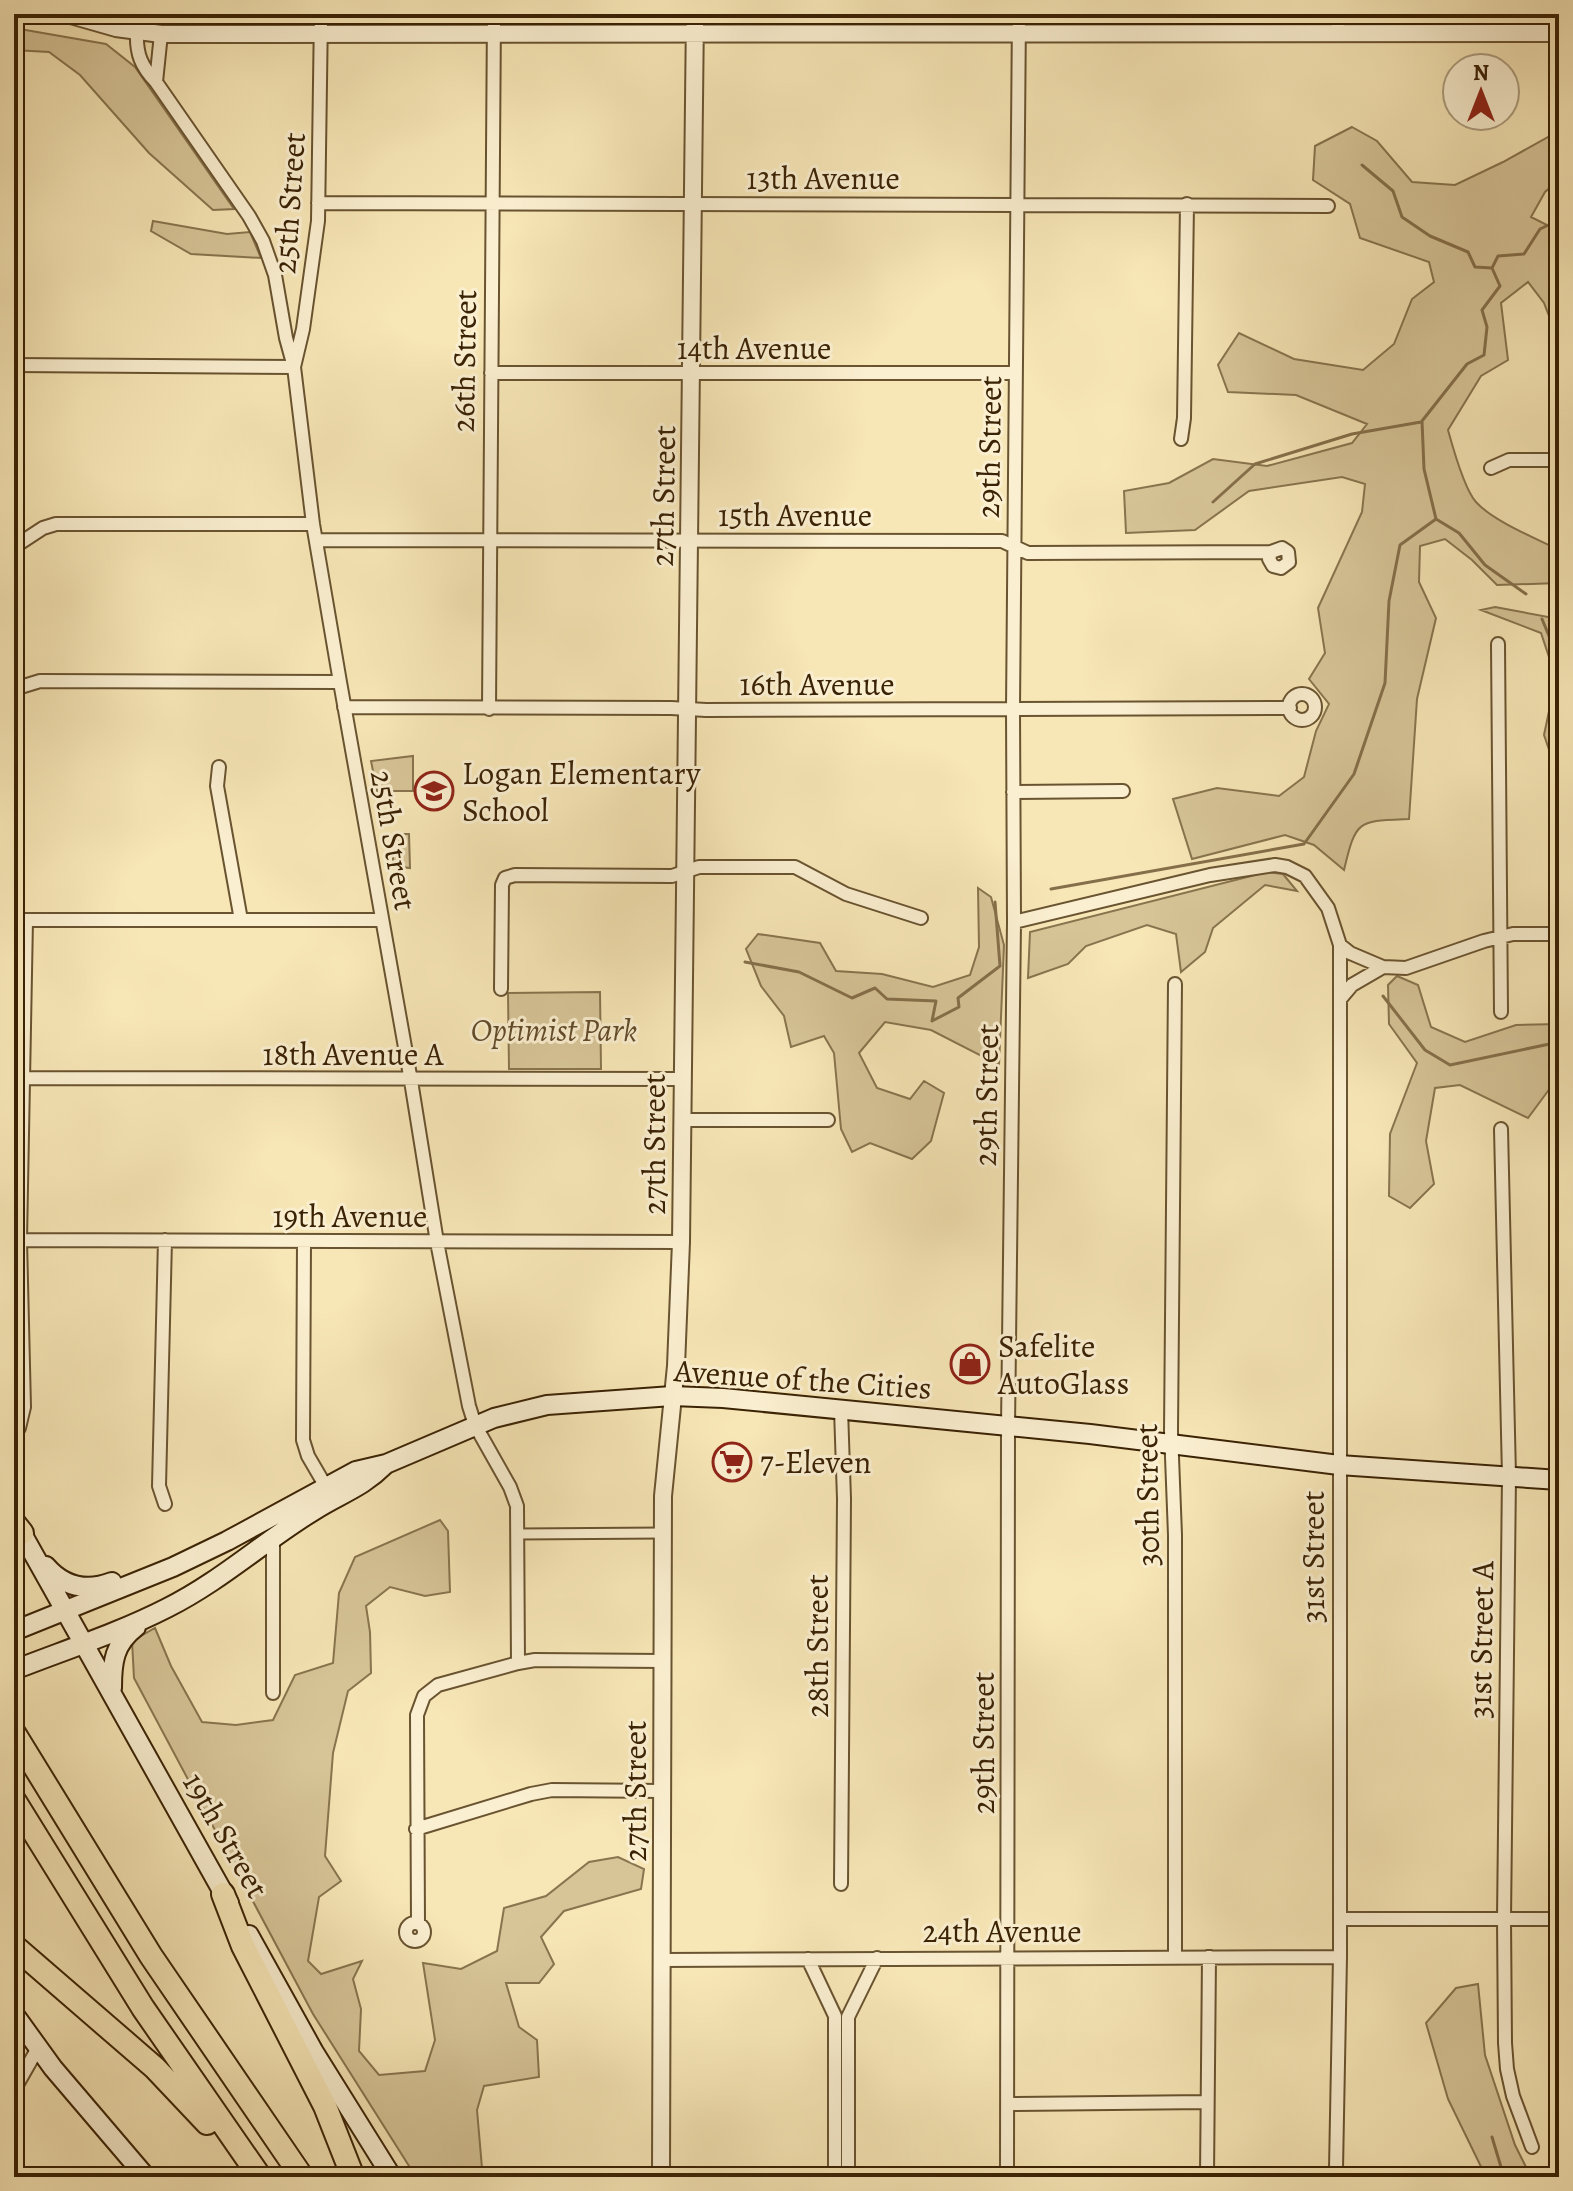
<svg xmlns="http://www.w3.org/2000/svg" width="1573" height="2191" viewBox="0 0 1573 2191" font-family="Alegreya,serif">
<rect width="100%" height="100%" fill="#f7e6b6"/>
<filter id="stains"><feTurbulence type="fractalNoise" baseFrequency=".0025" numOctaves="4"/><feColorMatrix values="0 0 0 0 .2 0 0 0 0 .09 0 0 0 0 .02 0 0 0 .5 -.17"/></filter>
<radialGradient id="worn" r=".72"><stop offset=".6" stop-color="#630" stop-opacity="0"/><stop offset="1" stop-color="#630" stop-opacity=".3"/></radialGradient>
<path fill="#d7c598" stroke="#88744e" stroke-width="2" d="M14,28l92,16 29,23 99,142 -21,1 -64,-57 -69,-78 -31,-23 -35,-2z
M1352,127l25,14 35,41 43,3 48,-23 56,-31v49l-14,12 -14,25 28,14v111l-15,-39 -16,-21 -27,21 7,57 -27,16 -33,54c5,18 16,59 28,72 17,19 59,36 83,48v33l-62,2 -25,-25 -27,-21 -25,7 -1,36 17,36 -19,81 -8,120c-51,2 -53,0 -65,51l-30,-25 -29,-10 -93,24 -19,-60 44,-11 62,8 25,-19 12,-46 13,-27 -20,-25 16,-26 -7,-45 44,-96 3,-28 -23,-7 -93,14 -54,39 -69,3 -2,-42 45,-8 44,-24 54,7 85,-23 15,-19 -71,-29 -68,-3 -10,-27 21,-32 55,26 69,11 31,-26 18,-45 22,-17 -5,-20 -69,-24 -10,-34 -37,-24 2,-34z
M153,221l74,13 23,-2 11,26 -70,-4 -40,-23z
M1495,607l64,12v160l-15,-44 12,-57 -15,-45 -60,-23z
M413,756v35h-36l-6,-30z
M393,834h16l1,34 -17,-2z
M1267,872l16,2 14,17 -32,-6 -52,43 -8,24 -24,20 -5,-38 -29,-9 -61,21 -18,18 -40,14 2,-46z
M978,888l13,9 13,48 -5,120 -68,-35 -46,-8 -26,31 18,35 33,11 14,-18 20,12 -13,48 -19,18 -42,-16 -18,9 -11,-23 -7,-76 -10,-17 -33,11 -7,-31 -23,-30 -15,-37 12,-15 62,9 16,28 46,3 51,13 37,-12 9,-28z
M1397,976l21,9 13,42 34,15 51,-17 43,-1v52l-31,42 -68,-33 -25,3 -9,53 8,43 -24,24 -21,-12 1,-62 27,-71 -28,-39 -1,-39z
M600,992l1,77h-92l-1,-76z
M440,1520l8,11 2,61 -25,4 -35,-9 -24,19 4,26 1,41 -23,18 -15,62 -8,103 16,25 -22,16 -11,64 13,13 41,-13 -9,18 8,30 -2,42 20,24 46,-4 10,-31 -12,-77 38,6 36,-18 7,-43 42,-12 43,-34 29,-5 26,12 -3,20 -77,22 -23,26 13,27 -15,19h-33l13,44 18,13 2,37 -55,9 -7,24 5,58 10,9h-76l-103,-163 -179,-336 -2,-37 23,-13 16,38 31,56 34,3 37,-5 22,-45 38,-12 6,-70 16,-36z
M1478,1984l7,71 30,90 16,32h-45l-38,-78 -22,-76 30,-35z"/>
<g fill="none" stroke-linecap="round" stroke-linejoin="round">
<path stroke="#856f4a" stroke-width="3" d="M1362,165l31,26 9,26 28,19 38,16 7,15 17,1
M1213,502l42,-38 97,-30 69,-12
M1436,519l23,14 26,32 41,29
M1542,619l17,41
M1051,889l253,-45 50,-70 31,-91 4,-82 11,-56 36,-26 -12,-50 -2,-48 45,-57 17,-9 3,-28 -5,-17 18,-24 -8,-18 6,-12 26,-2 16,-25 19,-9
M745,962l54,10 53,26 23,-10 12,11 49,2 -4,20 27,-14 -1,-9 42,-32 -5,-64
M1383,996l42,54 25,15 109,-23
M1492,2137l12,40"/>
<g stroke="#695330" stroke-width="13">
<path id="pedestrian" d="M519,1534l145,-1"/>
</g>
<g stroke="#695330" stroke-width="16">
<path id="minor" d="M321,14l-3,207 -15,108 -9,38 19,157 27,158 71,399 26,161 32,164 6,19 35,62 7,19 1,157
M1338,33v-19
M156,82l5,-48
M318,203l1010,3
M14,365l280,2 -8,-29 -11,-63 -12,-34 -14,-25 -93,-134c-15,-16 -20,-28 -19,-50
M491,373h525
M1181,439l3,-21 3,-214
M1491,468l18,-8h50
M316,540l686,1 26,12 243,-1 11,-4 6,4 1,10 -8,6 -8,-2 -4,-7 2,-7
M14,547l29,-19 13,-4h257
M1498,644l3,368
M14,689l26,-8 300,1
M1289 707a13 13 0 1 1 26 0a13 13 0 1 1-26 0Z
M344,707l327,1 35,2 584,-2
M489,709l5,-695
M219,767l-2,19 24,134
M1013,792l110,-1
M14,920h368
M1014,922l196,-47 65,-10 12,2 18,9 23,32 12,37 10,8 33,14 23,1 78,-27 29,-7h46
M1175,984l-4,447 4,104v422
M501,989l1,-104 3,-7 10,-3 157,1 27,-9h96l51,27 75,24
M1341,998l11,-13 31,-18
M24,1078l658,1
M683,1120h145
M1501,1129l8,347 -5,443 1,124 2,26 6,27 19,51
M20,1240l661,2
M165,1240l-6,246 6,18
M304,1242l-1,198 5,16 21,36
M841,1409l3,90 -3,385
M14,1433l5,-5 5,-21 -4,-167 6,-320
M273,1693v-158
M416,1829l115,-35 21,-4 110,1
M1340,1919h219
M418,1923l-1,-208 7,-19 14,-11 80,-22 17,-3 128,1
M406 1932a9 9 0 1 1 18 0a9 9 0 1 1-18 0Z
M808,1959l27,57v161
M663,1960l677,-3
M14,2090l24,-42
M1008,2104l199,-2
M848,2177v-160l29,-59
M1007,2177l1,-750 6,-505 -1,-213 6,-695
M1207,2177l2,-220
M1339,2177l-3,-8 4,-212v-1012"/>
</g>
<g stroke="#695330" stroke-width="20">
<path id="tertiary" d="M67,14l49,14 45,6 1398,-1
M661,2177l2,-681 13,-130 5,-124 14,-1228"/>
</g>
<g stroke="#3a2204" stroke-width="22">
<path id="secondary" d="M15,1521l214,382
M46,1566c18,21 40,26 66,16
M14,1631l159,-64 54,-26 129,-70 30,-7 108,-46 53,-13 125,-9 51,2 367,36 249,31 220,15
M14,1670c51,-20 104,-37 153,-62 54,-27 97,-67 148,-98 27,-17 47,-22 71,-46
M112,1688c0,-26 2,-44 24,-61
M249,1935l65,117 78,125
M14,2014l39,54 93,109"/>
</g>
<g stroke="#3a2204" stroke-width="26">
<path id="motorway" d="M14,1523l8,10
M14,1733l137,223 151,221
M14,1800l129,208 117,169
M223,1894l20,52 82,160 28,71
M14,1946l141,122 52,55"/>
</g>
<use href="#pedestrian" stroke="#faefd0" stroke-width="9"/>
<use href="#minor" stroke="#faefd0" stroke-width="12"/>
<use href="#tertiary" stroke="#faefd0" stroke-width="16"/>
<use href="#secondary" stroke="#faefd0" stroke-width="18"/>
<use href="#motorway" stroke="#f7e6b6" stroke-width="22"/>
</g>
<defs>
<g id="school-ring" transform="scale(2)"><circle r="9.5" fill="#faefd0" stroke="#8f2418" stroke-width="1.5"/><path d="M0-5L7-2L0 1L-7-2ZM-4 1L0 2.5L4 1V4Q0 6-4 4Z" fill="#8f2418"/></g>
<g id="shop-ring" transform="scale(2)"><circle r="9.5" fill="#faefd0" stroke="#8f2418" stroke-width="1.5"/><path d="M-5-2.5h2.3a2.7 3.5 0 0 1 5.4 0H5L5.5 6h-11ZM-1.5-2.5h3a1.5 2.3 0 0 0-3 0Z" fill="#8f2418"/></g>
<g id="supermarket-ring" transform="scale(2)"><circle r="9.5" fill="#faefd0" stroke="#8f2418" stroke-width="1.5"/><path d="M-6-5.5h2.5l.6 2H6L4.5 2H-2.5L-4.4-4H-6ZM-1.5 3.2a1.3 1.3 0 1 0 .1 0ZM3 3.2a1.3 1.3 0 1 0 .1 0Z" fill="#8f2418"/></g>
</defs>
<g fill-rule="evenodd">
<use href="#school-ring" x="434" y="791"/>
<use href="#shop-ring" x="970" y="1364"/>
<use href="#supermarket-ring" x="732" y="1462"/>
</g>
<g text-anchor="middle" stroke-width="6" stroke-linejoin="round" paint-order="stroke">
<g font-size="32" fill="#3a2204" stroke="#faefd0">
<text x="823" y="189">13th Avenue</text>
<text transform="translate(289 203) rotate(-86)" y="11">25th Street</text>
<text x="754" y="359">14th Avenue</text>
<text transform="translate(464 361) rotate(-89)" y="11">26th Street</text>
<text transform="translate(989 447) rotate(-89)" y="11">29th Street</text>
<text transform="translate(663 496) rotate(-89)" y="11">27th Street</text>
<text x="795" y="526">15th Avenue</text>
<text x="817" y="695">16th Avenue</text>
<text transform="translate(394 840) rotate(80)" y="11">25th Street</text>
<text x="353" y="1065">18th Avenue A</text>
<text transform="translate(986 1095) rotate(-89)" y="11">29th Street</text>
<text transform="translate(654 1144) rotate(-90)" y="11">27th Street</text>
<text x="350" y="1227">19th Avenue</text>
<text transform="translate(803 1379) rotate(4)" y="11">Avenue of the Cities</text>
<text transform="translate(1147 1495) rotate(-91)" y="11">30th Street</text>
<text transform="translate(1313 1557) rotate(-90)" y="11">31st Street</text>
<text transform="translate(1481 1640) rotate(-89)" y="11">31st Street A</text>
<text transform="translate(817 1646) rotate(-90)" y="11">28th Street</text>
<text transform="translate(983 1743) rotate(-90)" y="11">29th Street</text>
<text transform="translate(635 1791) rotate(-90)" y="11">27th Street</text>
<text transform="translate(226 1835) rotate(60)" y="11">19th Street</text>
<text x="1002" y="1942">24th Avenue</text>
</g>
<g font-size="32" fill="#3a2204" stroke="#faefd0" text-anchor="start">
<text x="462" y="784">Logan Elementary<tspan x="462" dy="37">School</tspan></text>
<text x="998" y="1357">Safelite<tspan x="998" dy="37">AutoGlass</tspan></text>
<text x="760" y="1473">7-Eleven</text>
</g>
<g font-size="32" font-style="italic" fill="#614b29" stroke="#faefd0">
<text x="554" y="1041">Optimist Park</text>
</g>
</g>
<rect width="1573" height="2191" fill="none" stroke="#f7e6b6" stroke-width="48"/>
<rect x="16" y="16" width="1541" height="2159" fill="none" stroke="#3a2204" stroke-width="4"/>
<rect x="24" y="24" width="1525" height="2143" fill="none" stroke="#3a2204" stroke-width="2"/>
<g transform="translate(1481 92)"><circle r="38" fill="#faefd0" stroke="#ad9d7e" stroke-width="2"/>
<path d="M0-6L14 30L0 20L-14 30Z" fill="#8f2418"/>
<text y="-12" font-size="22" font-weight="bold" text-anchor="middle" fill="#3a2204">N</text>
</g>
<rect width="100%" height="100%" filter="url(#stains)"/>
<rect width="100%" height="100%" fill="url(#worn)"/>
</svg>
